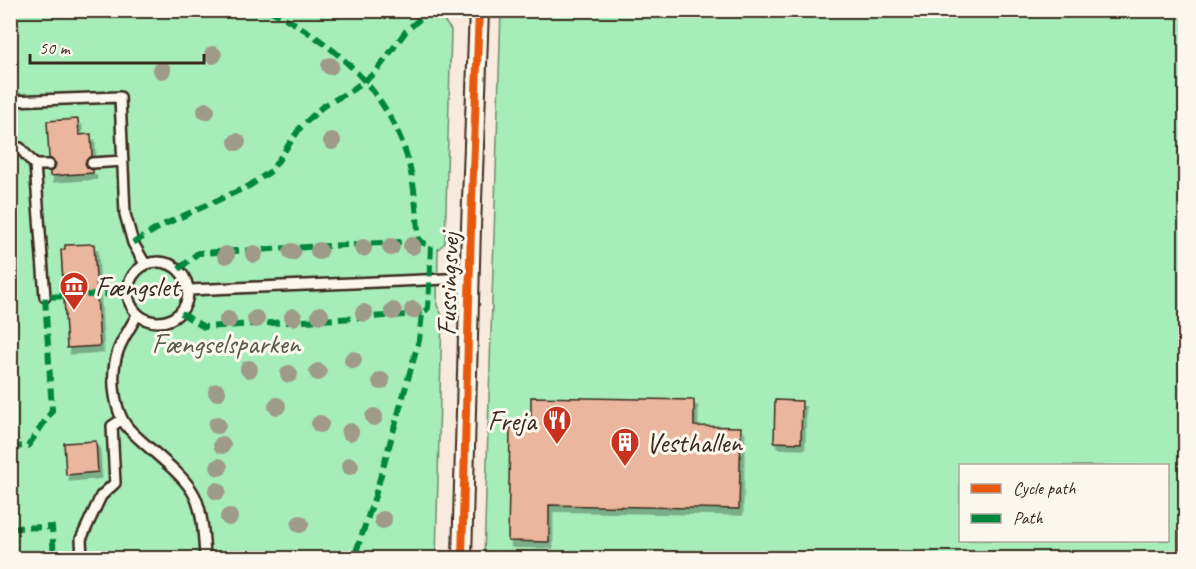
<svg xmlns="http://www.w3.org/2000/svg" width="1196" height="569" viewBox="0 0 1196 569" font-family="Caveat,sans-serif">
<defs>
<filter id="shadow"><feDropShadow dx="3.5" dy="6" stdDeviation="0" flood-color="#0004"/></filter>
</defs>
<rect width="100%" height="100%" fill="#f8eadc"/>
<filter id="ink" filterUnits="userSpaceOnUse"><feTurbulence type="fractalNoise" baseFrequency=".0167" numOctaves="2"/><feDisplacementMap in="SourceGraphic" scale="12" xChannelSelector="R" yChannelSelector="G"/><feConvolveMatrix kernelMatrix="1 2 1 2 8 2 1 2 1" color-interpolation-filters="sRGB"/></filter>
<g filter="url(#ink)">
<path fill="#a6edba" stroke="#708c6c" stroke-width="1.5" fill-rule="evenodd" d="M436,10l15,20 -6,213 -7,6 -1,56 5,10 -6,243h-425l-1,-547z
M501,11h684v547h-701zM960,466h208v74h-208z"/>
<path fill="#eab69d" stroke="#3b2a1e" stroke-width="1.5" filter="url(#shadow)" d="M78,119l1,16 12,-1 1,22 -4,2 -3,5 2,4 6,3v3l-43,3v-4l4,-3 2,-5 -3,-4 -4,-2 -2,-37z
M94,244l6,102 -33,2 -6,-98 4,-1v-4z
M531,397l163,3v26l47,1 -2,82 -190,-4v37l-41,-1 2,-113h21z
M775,400l27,1 -1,42 -27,-1z
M96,441l2,31 -32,3 -2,-32z"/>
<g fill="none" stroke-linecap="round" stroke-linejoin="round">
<g stroke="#3b2a1e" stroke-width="14">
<path id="lane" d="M10,101l110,-4 5,117 8,29 12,21
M10,149l10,-1 15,17 10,132
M92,163l31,-2
M35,165h14
M128 292a30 30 0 1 1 60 0a30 30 0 1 1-60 0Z
M189,290l281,-12
M137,315c-6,12 -15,24 -19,36 -8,22 -5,62 12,79 18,19 48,39 62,61 11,17 12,48 13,67
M82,558l-1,-19 20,-43 14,-13 -3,-57 9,-6"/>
</g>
<g stroke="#3b2a1e" stroke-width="22">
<path id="street" d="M462,558l9,-331 8,-217"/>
</g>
<use href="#lane" stroke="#fbf7ec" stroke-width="9"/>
<use href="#street" stroke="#fbf7ec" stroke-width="18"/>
<path stroke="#00873e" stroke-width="6" stroke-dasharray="12 6" stroke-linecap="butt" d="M269,10c58,28 111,73 134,135 12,31 13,64 16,96l12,5 -3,62 -6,6 -3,26 -44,156 -21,62
M133,243l30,-18 86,-39 22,-15 29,-43 22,-21 30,-17 23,-17 31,-42 24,-21
M179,269l19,-16 221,-12
M181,313l23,14 218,-13
M10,447l18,-1 24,-35 -7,-114 83,-4
M10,528l42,-1 2,31
M54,557l28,-1"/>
<g stroke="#fbf7ec" stroke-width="11">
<path id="cycleway" d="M462,558l9,-331 8,-217
M1182,558l4,-142"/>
</g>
<use href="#cycleway" stroke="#e8590c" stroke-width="8"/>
</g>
<g fill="#9f9b89">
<circle cx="213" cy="55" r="9"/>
<circle cx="330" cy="66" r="9"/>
<circle cx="162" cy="70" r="9"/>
<circle cx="206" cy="111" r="9"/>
<circle cx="332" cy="141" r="9"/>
<circle cx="237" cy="142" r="9"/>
<circle cx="412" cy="246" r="9"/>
<circle cx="391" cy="247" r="9"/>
<circle cx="363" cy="248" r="9"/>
<circle cx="319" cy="251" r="9"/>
<circle cx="292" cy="252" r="9"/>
<circle cx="254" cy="254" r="9"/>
<circle cx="226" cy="255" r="9"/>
<circle cx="413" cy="310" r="9"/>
<circle cx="393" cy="311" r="9"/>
<circle cx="364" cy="313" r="9"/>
<circle cx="320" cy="315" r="9"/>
<circle cx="293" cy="317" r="9"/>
<circle cx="256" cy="319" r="9"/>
<circle cx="228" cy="320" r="9"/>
<circle cx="353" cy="360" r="9"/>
<circle cx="249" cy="369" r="9"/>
<circle cx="318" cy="372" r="9"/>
<circle cx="289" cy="374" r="9"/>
<circle cx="381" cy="381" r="9"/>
<circle cx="217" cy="392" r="9"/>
<circle cx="277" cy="406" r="9"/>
<circle cx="374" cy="417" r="9"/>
<circle cx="320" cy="424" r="9"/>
<circle cx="217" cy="425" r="9"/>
<circle cx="350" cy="432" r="9"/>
<circle cx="222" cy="445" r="9"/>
<circle cx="350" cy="466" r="9"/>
<circle cx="219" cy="467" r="9"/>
<circle cx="217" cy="491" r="9"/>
<circle cx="229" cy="517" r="9"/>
<circle cx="383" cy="520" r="9"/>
<circle cx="300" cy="524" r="9"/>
</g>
</g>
<defs>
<g id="museum-pin" transform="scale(1.5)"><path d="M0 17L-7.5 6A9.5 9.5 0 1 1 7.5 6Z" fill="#c8321e" stroke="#fbf7ec"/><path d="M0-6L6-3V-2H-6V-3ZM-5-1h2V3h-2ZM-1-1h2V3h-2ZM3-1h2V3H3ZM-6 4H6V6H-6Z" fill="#fff"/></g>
<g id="restaurant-pin" transform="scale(1.5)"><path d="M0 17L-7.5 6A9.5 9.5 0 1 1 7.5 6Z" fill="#c8321e" stroke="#fbf7ec"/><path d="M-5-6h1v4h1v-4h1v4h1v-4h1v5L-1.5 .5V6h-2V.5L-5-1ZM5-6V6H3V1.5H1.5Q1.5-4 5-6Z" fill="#fff"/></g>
<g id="building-pin" transform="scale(1.5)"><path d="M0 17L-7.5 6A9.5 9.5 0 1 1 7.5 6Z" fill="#c8321e" stroke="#fbf7ec"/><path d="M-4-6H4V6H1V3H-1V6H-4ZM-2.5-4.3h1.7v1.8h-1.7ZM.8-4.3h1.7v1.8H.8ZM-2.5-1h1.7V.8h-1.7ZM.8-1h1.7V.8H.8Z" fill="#fff"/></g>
</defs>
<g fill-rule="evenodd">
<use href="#museum-pin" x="74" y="286"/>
<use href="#restaurant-pin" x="557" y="420"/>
<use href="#building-pin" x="625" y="442"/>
</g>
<g text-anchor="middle" stroke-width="6" stroke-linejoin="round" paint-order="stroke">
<g font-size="28" fill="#3b2a1e" stroke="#fbf7ec">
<text transform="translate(447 284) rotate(-88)" y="10">Fussingsvej</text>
</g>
<g font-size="28" fill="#3b2a1e" stroke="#fbf7ec" text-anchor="start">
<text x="95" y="296">Fængslet</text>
<text x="536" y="430" text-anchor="end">Freja</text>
<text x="646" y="452">Vesthallen</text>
</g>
<g font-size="28" fill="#565b45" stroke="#fbf7ec">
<text x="226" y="353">Fængselsparken</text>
</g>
</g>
<rect width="1196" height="569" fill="none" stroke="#fbf7ec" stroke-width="36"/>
<rect x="18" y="18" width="1160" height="533" fill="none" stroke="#3b2a1e" stroke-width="2" filter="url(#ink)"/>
<rect x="959" y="464" width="210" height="78" fill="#fbf7ec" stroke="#aea59a" stroke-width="1.5"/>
<rect x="971" y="484" width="30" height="9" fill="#e8590c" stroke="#aea59a" stroke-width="1.5"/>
<text x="1013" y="494" font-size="18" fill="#3b2a1e">Cycle path</text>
<rect x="971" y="514" width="30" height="9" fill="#00873e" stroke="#aea59a" stroke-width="1.5"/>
<text x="1013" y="524" font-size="18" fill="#3b2a1e">Path</text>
<path d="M30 54v9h174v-9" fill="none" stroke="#3b2a1e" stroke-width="3"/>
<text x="39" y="54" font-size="18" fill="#3b2a1e" stroke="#fbf7ec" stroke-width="4.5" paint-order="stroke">50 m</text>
</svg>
